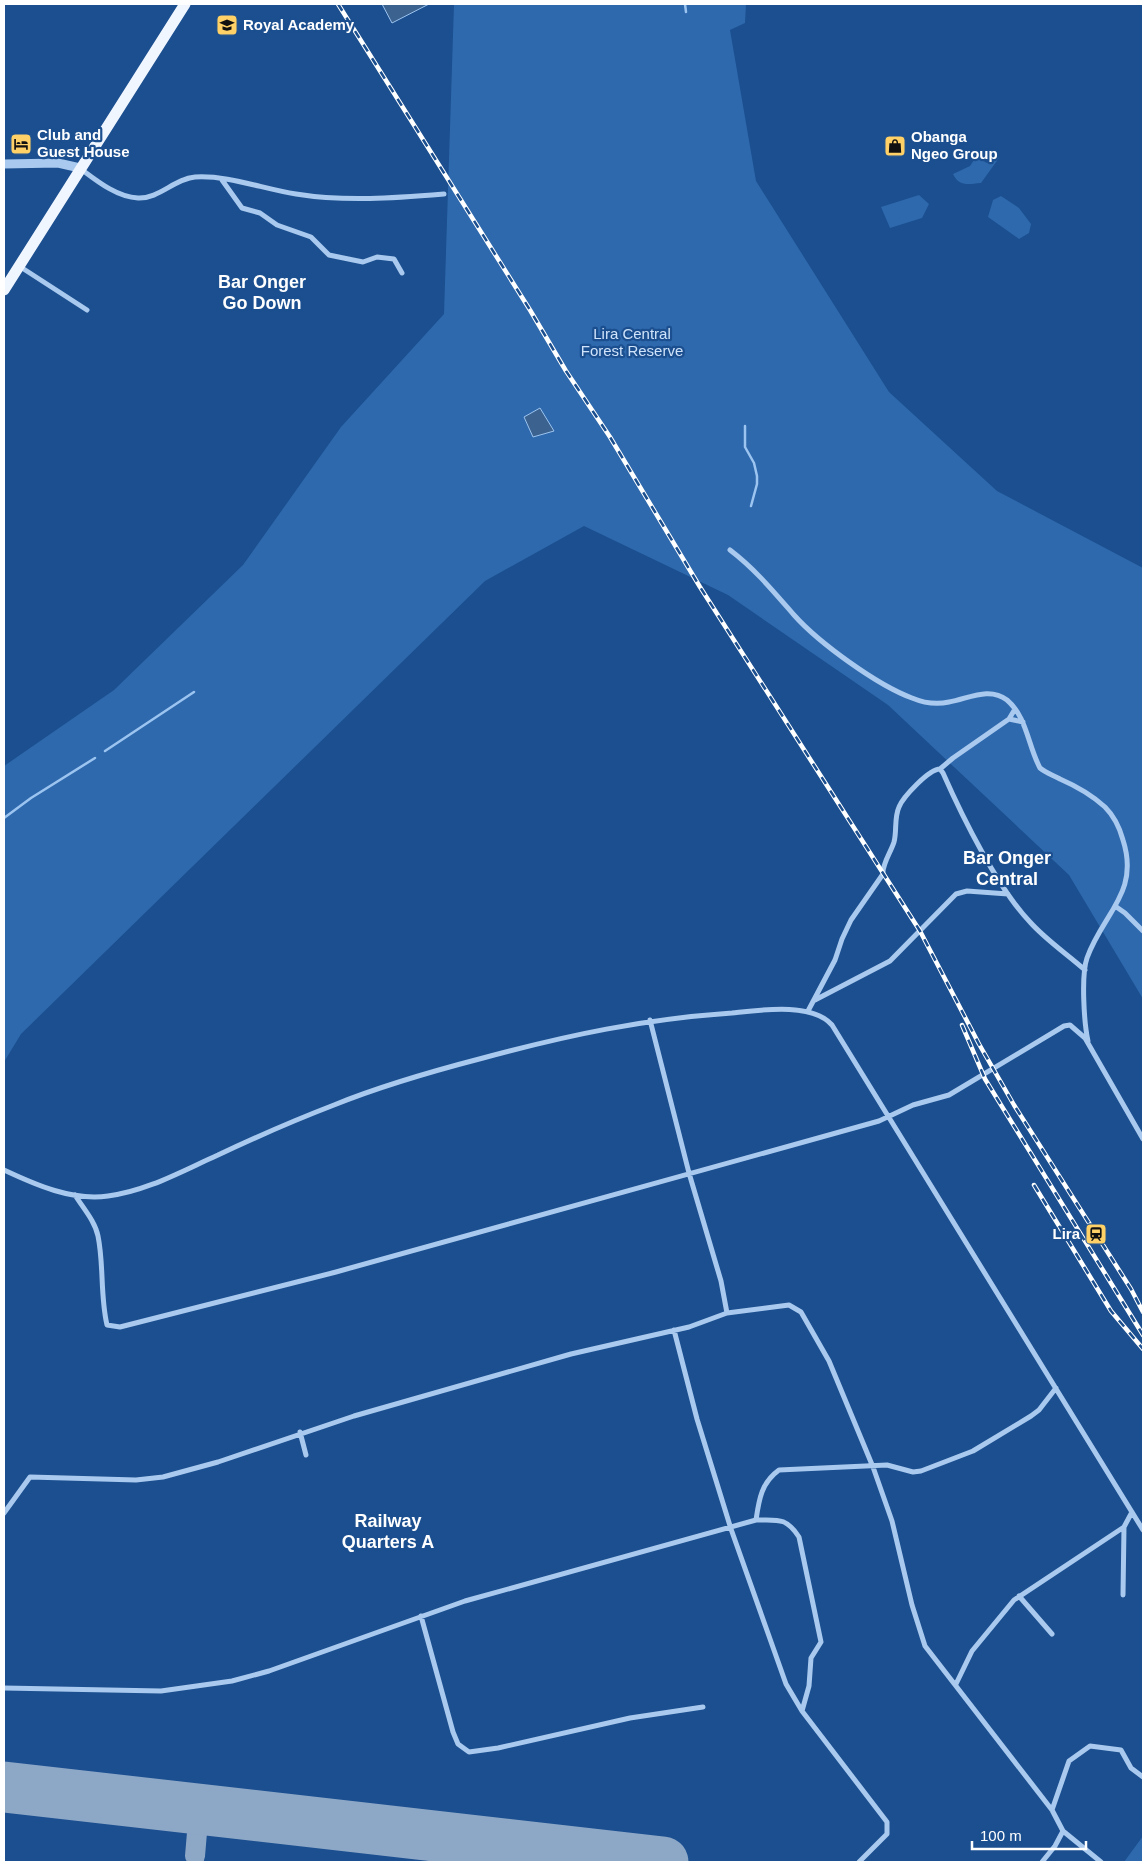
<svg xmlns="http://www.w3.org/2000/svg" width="1147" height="1866" viewBox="0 0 1147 1866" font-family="Helvetica,sans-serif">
<rect width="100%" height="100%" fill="#1b4f8f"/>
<path fill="#2e69ad" d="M454,4h292l-1,19 -15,7 26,151 133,211 108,99 146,77v431l-74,-124 -181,-170 -160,-110 -144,-69 -99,55 -464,453 -17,28v-296l110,-76 129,-125 98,-138 103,-113z
M995,152l4,6 -18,25c-13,1 -22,4 -28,-9l17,-8 6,-9 11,6z
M919,195l10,9 -7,14 -32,10 -9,-21z
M1001,196l18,12 12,16 -2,9 -10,6 -31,-22 5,-17z
M1143,1836v26h-19z"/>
<path fill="#3c6290" stroke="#9cc4f0" d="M382,4h47l-37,19z
M540,408l14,23 -21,6 -9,-20z"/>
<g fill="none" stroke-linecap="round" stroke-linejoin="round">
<path stroke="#9cc4f0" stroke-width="2.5" d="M685,4l1,8
M745,426v21l9,16 3,13v8l-6,22
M105,751l89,-59
M4,818l27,-20 64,-40"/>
<path stroke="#8da7c7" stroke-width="20" d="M195,1856l4,-47"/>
<path stroke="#8da7c7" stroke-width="51" d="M4,1787l659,75"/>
<path stroke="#a9c9ee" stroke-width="5" d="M81,169c16,12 36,28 57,29 21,1 36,-19 57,-21 33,-2 68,12 101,17 49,8 99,4 148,0
M222,180l20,28 18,5 17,12 34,12 18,18 34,7 14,-5 17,2 8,14
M19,266l68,44
M730,550c25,19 44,42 64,65 25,28 83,70 118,83 12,5 24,7 37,4 19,-3 40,-16 58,-2 20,17 21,46 33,68 6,5 13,7 20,11 16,7 32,16 45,28 9,9 15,22 18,33 17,53 -20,73 -36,118 -6,17 -3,65 1,83
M1009,719l14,3
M940,769l13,-11 56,-39 6,-10
M1115,906l10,7 18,18
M815,1000l75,-39 66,-67 11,-3 41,3
M808,1011l27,-51 7,-21 9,-19 32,-46c-1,-10 8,-22 11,-32 3,-11 0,-24 5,-35 4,-10 30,-38 41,-38l3,4c19,43 55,116 87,149 16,18 37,32 55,48
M4,1170c32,15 68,31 104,26 39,-5 74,-25 110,-41 38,-18 77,-35 116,-50 49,-20 99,-34 149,-47 85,-23 161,-39 249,-45 28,-3 80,-11 100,12l311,505
M75,1195c8,13 20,26 23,41 6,29 2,59 9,89l13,2 216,-55 543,-151 34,-16 36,-10 115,-69 6,-1 15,13 58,101
M727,1313l62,-8 12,7 28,49 44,106 19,54 20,84 13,41 127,164 11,21 38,31
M674,1330l23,89 34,110 55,155 16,27 85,111v12l-28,28
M300,1432l6,23
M4,1513l26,-36 106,3 27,-3 55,-15 136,-46 217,-62 118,-27 38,-14 -6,-32 -32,-108 -39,-153
M756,1520c22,0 30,-3 43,17l22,105 -10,16 -2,28 -7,25
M1123,1595l1,-68 8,-15
M1019,1596l33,38
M421,1616l32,116 5,12 11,8 29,-4 132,-30 73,-11
M956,1684l16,-33 42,-51 110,-73
M4,1688l157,3 71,-10 37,-10 196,-70 291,-81c3,-20 5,-37 23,-50l108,-5 26,7 8,-1 52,-20 58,-35 8,-6 17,-22
M1052,1810l17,-49 21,-15 31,4 10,18 12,9
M1042,1862l13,-16 8,-15"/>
<path stroke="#a9c9ee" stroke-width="9" d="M4,164l54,-1 22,5"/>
<path stroke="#f0f6ff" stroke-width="11" d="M4,290l181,-286"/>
<g stroke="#fff" stroke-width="4.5">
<path id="rail" d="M338,4l192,306 36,61 44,66 90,150 220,344 59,113 35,61 117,184 12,23
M962,1025l23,54 158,256
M1034,1185l77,126 32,38"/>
</g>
<use href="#rail" stroke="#1b4f8f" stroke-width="2.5" stroke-dasharray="8" stroke-linecap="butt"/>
</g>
<defs>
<g id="school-square" transform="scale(1.125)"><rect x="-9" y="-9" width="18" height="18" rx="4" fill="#ffd166" stroke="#1b4f8f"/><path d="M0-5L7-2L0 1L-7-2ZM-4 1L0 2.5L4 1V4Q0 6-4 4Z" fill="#111"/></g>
<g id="hotel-square" transform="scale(1.125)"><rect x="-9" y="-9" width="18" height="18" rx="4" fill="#ffd166" stroke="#1b4f8f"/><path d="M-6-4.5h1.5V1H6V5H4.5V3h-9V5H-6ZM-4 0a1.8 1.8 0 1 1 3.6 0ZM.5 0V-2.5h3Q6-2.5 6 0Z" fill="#111"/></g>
<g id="shop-square" transform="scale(1.125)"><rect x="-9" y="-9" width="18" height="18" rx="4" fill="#ffd166" stroke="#1b4f8f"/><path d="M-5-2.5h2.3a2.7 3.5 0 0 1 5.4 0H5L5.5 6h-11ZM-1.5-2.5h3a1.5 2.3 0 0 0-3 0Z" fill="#111"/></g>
<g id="station-square" transform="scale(1.125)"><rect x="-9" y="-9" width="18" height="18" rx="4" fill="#ffd166" stroke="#1b4f8f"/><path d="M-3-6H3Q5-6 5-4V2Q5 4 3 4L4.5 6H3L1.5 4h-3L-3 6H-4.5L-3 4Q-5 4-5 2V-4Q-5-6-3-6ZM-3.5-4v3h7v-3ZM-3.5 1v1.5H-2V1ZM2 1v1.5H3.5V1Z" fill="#111"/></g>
</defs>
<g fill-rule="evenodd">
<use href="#school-square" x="227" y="25"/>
<use href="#hotel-square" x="21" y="144"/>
<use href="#shop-square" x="895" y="146"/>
<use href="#station-square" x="1096" y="1234"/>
</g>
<g text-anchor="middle" stroke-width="4.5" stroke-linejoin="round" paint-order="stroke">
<g font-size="15" font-weight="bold" fill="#fff" stroke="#1b4f8f" text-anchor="start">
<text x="243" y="30">Royal Academy</text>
<text x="37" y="140">Club and<tspan x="37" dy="17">Guest House</tspan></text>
<text x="911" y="142">Obanga<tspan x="911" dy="17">Ngeo Group</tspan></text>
<text x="1080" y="1239" text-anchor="end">Lira</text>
</g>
<g font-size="15" fill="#cfe3fa" stroke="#1b4f8f">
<text x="632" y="339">Lira Central<tspan x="632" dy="17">Forest Reserve</tspan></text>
</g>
<g font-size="18" font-weight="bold" fill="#fff" stroke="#1b4f8f">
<text x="262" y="288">Bar Onger<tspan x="262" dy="21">Go Down</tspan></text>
<text x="1007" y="864">Bar Onger<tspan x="1007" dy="21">Central</tspan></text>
<text x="388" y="1527">Railway<tspan x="388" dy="21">Quarters A</tspan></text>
</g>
</g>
<rect width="1147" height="1866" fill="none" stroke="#ffffff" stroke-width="10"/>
<path d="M972 1841v8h114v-8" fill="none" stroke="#ffffff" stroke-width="2.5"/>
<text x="980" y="1841" font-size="15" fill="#ffffff" stroke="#1b4f8f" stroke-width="4" paint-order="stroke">100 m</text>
</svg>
